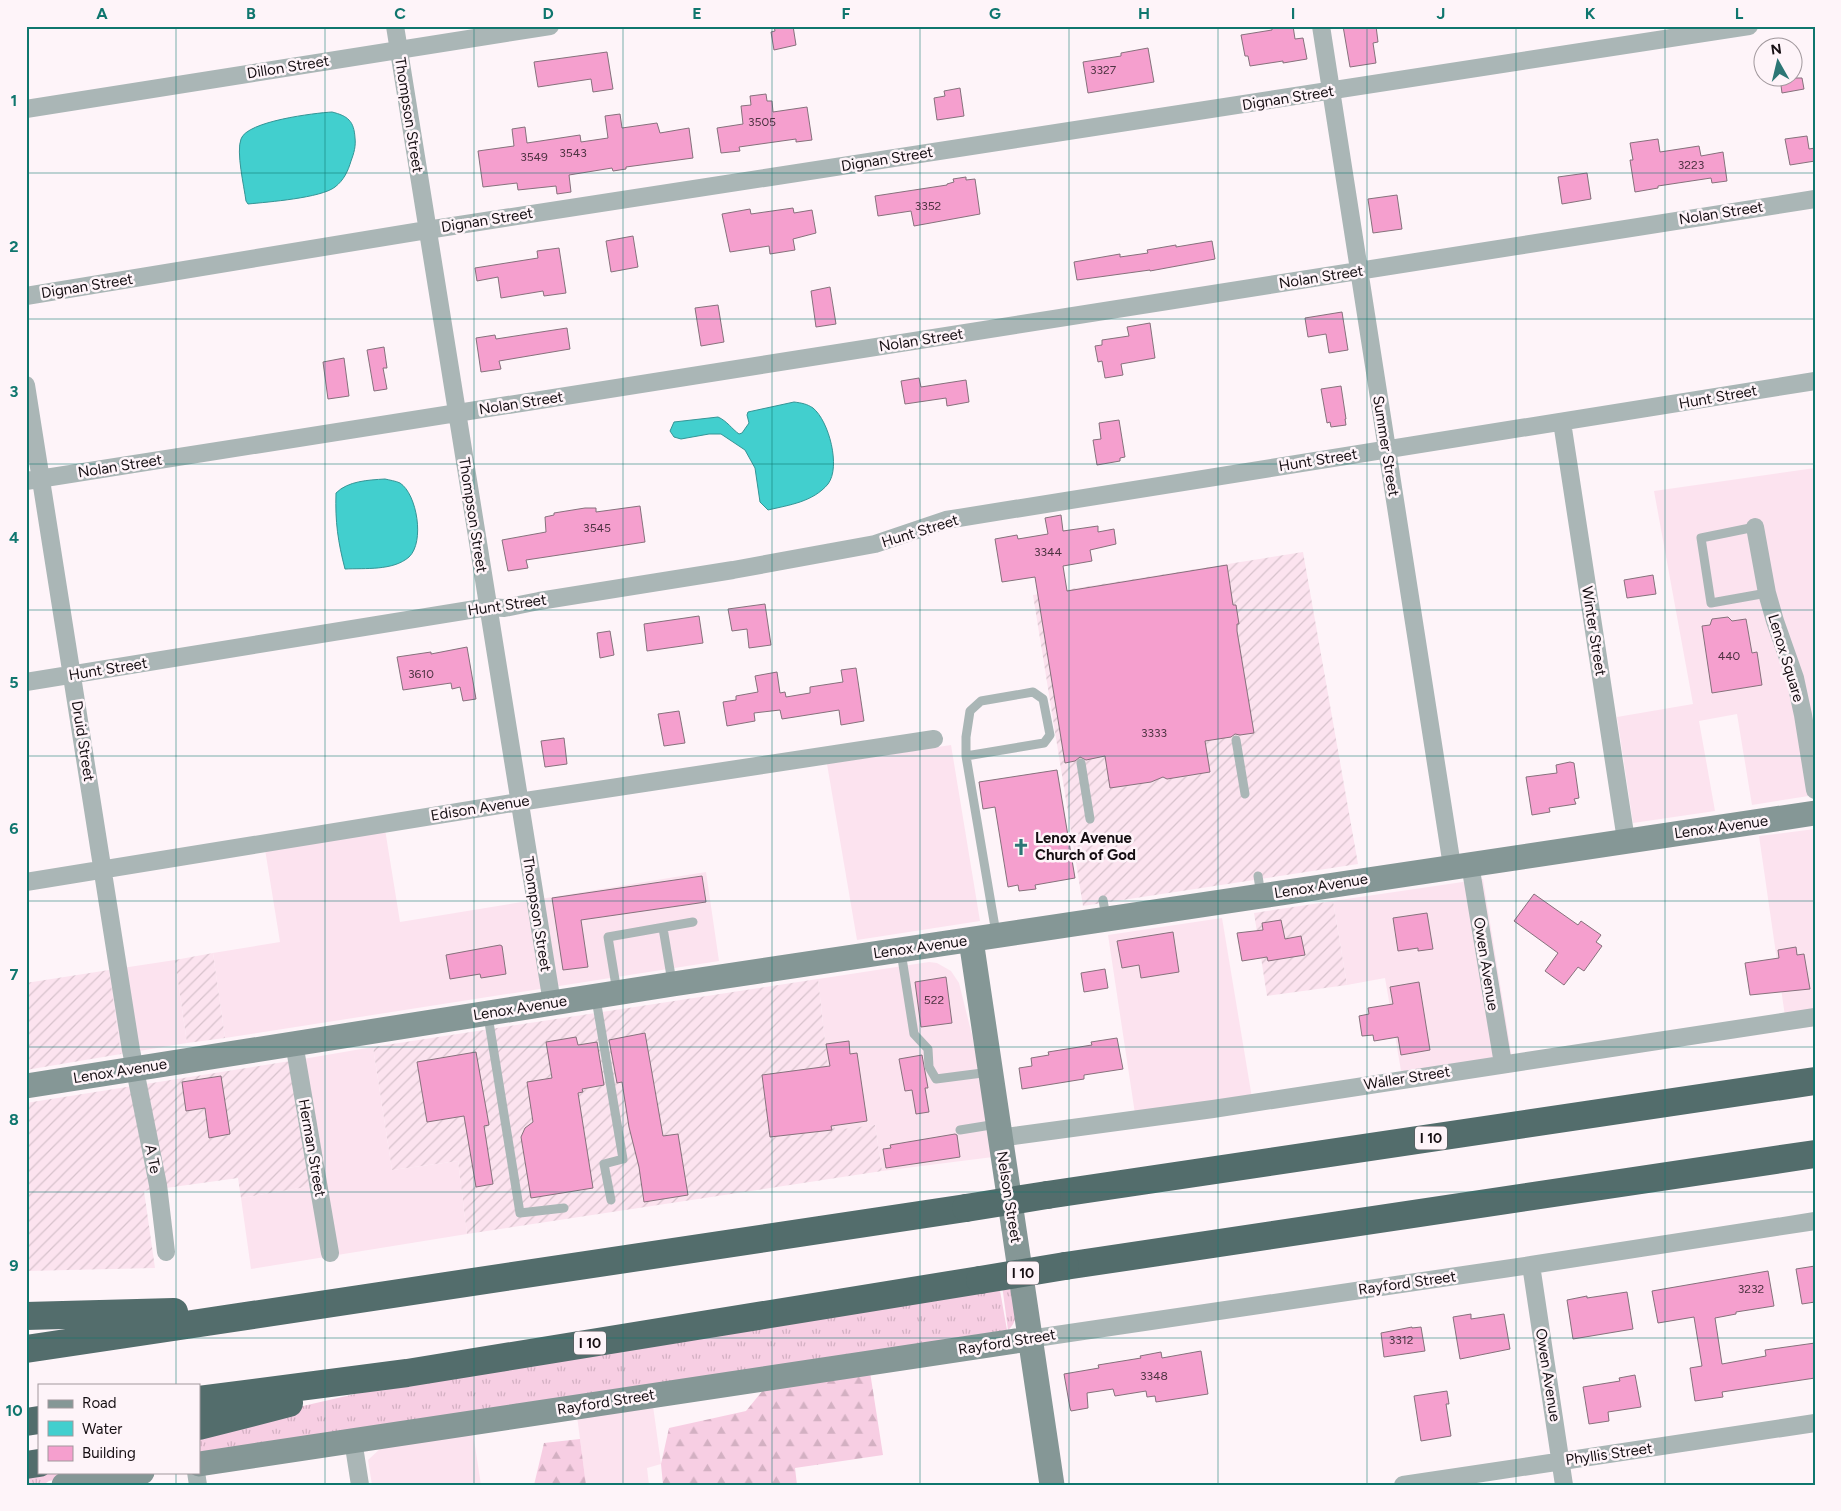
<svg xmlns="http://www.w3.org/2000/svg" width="1841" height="1511" viewBox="0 0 1841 1511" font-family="Figtree,sans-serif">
<defs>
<pattern id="industrial-furrows" width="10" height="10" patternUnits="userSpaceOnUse" patternTransform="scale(1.25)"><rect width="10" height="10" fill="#fce3ef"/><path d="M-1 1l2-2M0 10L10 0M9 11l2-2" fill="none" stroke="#d7c2cc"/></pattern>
<pattern id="grass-tufts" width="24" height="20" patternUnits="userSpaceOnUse" patternTransform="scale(1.25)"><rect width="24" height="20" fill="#f7cee3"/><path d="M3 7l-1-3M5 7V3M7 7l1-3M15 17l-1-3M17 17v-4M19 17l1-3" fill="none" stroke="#d3b0c2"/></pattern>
<pattern id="forest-firs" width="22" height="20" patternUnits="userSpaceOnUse" patternTransform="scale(1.25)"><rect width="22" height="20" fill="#f7cee3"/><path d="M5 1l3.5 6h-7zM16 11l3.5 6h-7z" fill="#d3b0c2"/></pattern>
</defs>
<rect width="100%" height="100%" fill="#fef4f9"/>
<path fill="#fce3ef" d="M1815,468v327l-63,10 -15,-91 -38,7 16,90 -82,12 -16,-106 76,-13 -39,-213z
M951,745l29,176 -123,19 -30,-176z
M383,817l17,105 306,-50 13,89 -494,77 -12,-85 67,-11 -17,-105z
M1815,829v197l-28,4 -28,-194z
M1483,879l31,191 -110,18 -19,-110 -38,7 -14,-84z
M1222,918l32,192 -117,17 -29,-192z
M175,960l12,83 -66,11 -12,-84z
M929,962l8,1 14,8 8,12 14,56 20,118 -111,14 -7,-46 -40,6 -17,-152z
M373,1047l19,123 66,-9 9,73 -216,35 -10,-71 83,-14 -21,-125z
M653,1406l8,58 -14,4 2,17h-63l-9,-69z
M473,1433l8,52h-109l-4,-25 14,-13z"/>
<path fill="url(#industrial-furrows)" d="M1303,552l55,312 -275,42 -50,-311z
M1333,901l14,84 -80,11 -13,-83z
M213,953l12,85 -38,5 -12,-83z
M109,970l12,84 -95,16v-87z
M818,979l17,151 40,-5 7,46 -415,63 -9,-73 -66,9 -19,-123z
M303,1059l21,125 -83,14 -3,-20 -94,13 11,77 -129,3v-168z"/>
<path fill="url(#grass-tufts)" d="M1013,1283c1,14 9,36 -5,47l-6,-45z
M999,1285l8,45 -808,125v-25l230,-53z
M26,1472h65l-42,9 -6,4h-17z"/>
<path fill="url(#forest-firs)" d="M870,1372l13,83 -88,13 2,17h-134l-2,-21 8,-36 77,-17 18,-22z
M580,1439l6,46h-52l10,-42z"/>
<path fill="#42cfce" stroke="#359596" d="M332,112c16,4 22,9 23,26 1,8 -1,15 -4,23 -3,10 -7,19 -16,26 -14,11 -67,15 -87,17l-2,-3c-2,-15 -10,-49 -5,-62 6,-18 74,-26 91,-27z
M794,402c8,1 13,2 19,6 16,13 28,59 15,76 -15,18 -39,21 -60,26l-8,-8 -5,-34 -10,-18 -24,-16h-12l-28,5 -7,-2 -4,-6 4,-9 44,-5c9,4 14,12 21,17l3,-1 7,-10 -2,-8 1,-3z
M385,479c4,1 11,2 15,4 17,11 25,59 9,74 -16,14 -44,11 -64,12 -7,-27 -10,-47 -9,-76 12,-12 32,-13 49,-14z"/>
<path fill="#f59fce" stroke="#86717c" d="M774,26h19l3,19 -22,5 -3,-18 4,-1z
M1284,26h9l2,13 8,-1 4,21 -24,4v-2l-33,5 -2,-10h-3l-4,-21 31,-5v-2z
M1343,26h33l2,16 -5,1 3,20 -26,4z
M1148,48l6,34 -66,11 -5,-31 38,-6v-3z
M607,52l6,37 -20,3 -2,-13 -53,8 -4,-25z
M1780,78h22l2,11 -22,4z
M960,88l4,28 -27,4 -3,-22 11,-2 -1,-5z
M766,94l1,7h5l1,11 34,-5 5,33 -16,2v-3l-57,8 1,4 -19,2 -4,-25 26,-4 -2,-18 10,-1 -1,-9z
M620,114l2,14 35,-5 3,10 29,-5 4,30 -67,9v2l-13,2 -1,-3 -43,7 2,17 -14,2 -1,-8 -38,4 -1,-7 -34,4 -5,-36 36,-5 -2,-17 13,-2 2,16 53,-8 1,7 27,-4 -3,-22z
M1807,136l2,13 6,-1v13l-25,4 -5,-26z
M1658,139l2,13 39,-6 2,10 22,-4 4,29 -15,2 -1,-5 -53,8v2l-23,4 -5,-32h3l-3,-17z
M1587,173l4,26 -29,5 -4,-27z
M966,177v3l9,-1 5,35 -66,12 -3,-15 -33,5 -3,-20 72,-11v-1l7,-2 -1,-3z
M1397,195l5,34 -29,4 -5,-34z
M793,208l1,5 18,-3 4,23 -23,6 2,11 -25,4 -1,-8 -39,6 -8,-38 28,-5 1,5z
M633,236l5,31 -27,5 -5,-31z
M1212,241l3,18 -65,12v-1l-73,10 -3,-18 46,-8v3l28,-4 -1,-3 29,-5v2z
M559,248l7,45 -22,3 -1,-5 -42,7 -3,-21 -21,4 -2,-13 63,-10 -1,-7z
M830,287l6,37 -20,3 -5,-36z
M718,305l6,37 -23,4 -6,-38z
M1342,312l6,38 -19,3 -3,-19 -18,3 -3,-19z
M1150,323l5,35 -34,6 2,11 -18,3 -3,-17 -4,1 -3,-16 7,-1v-5l27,-4 -2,-9z
M567,328l3,21 -71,12 2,8 -20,3 -5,-34 19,-3 1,4z
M384,347l3,21h-4l4,21 -13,2 -7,-41z
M344,358l5,38 -21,3 -5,-37z
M919,378l2,9 45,-7 3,22 -22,4 -1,-8 -41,6 -4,-23z
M1341,386l5,33h-1l1,6 -15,2 -1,-5 -3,1 -6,-34z
M1119,420l6,37 -5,1v3l-23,4 -4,-25 8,-1 -2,-16z
M640,506l5,36 -119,18 2,8 -20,3 -6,-31 44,-8 -1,-15 9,-2v-2l31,-5h11v4z
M1061,515l2,16 35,-5v6l16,-3 2,15 -26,6 2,11 -29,5 4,25 160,-26 6,40h3l3,19h-2v7l17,102 -14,2 -5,-1 -4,3 -26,4 5,31 -43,7 -4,-2 -12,5 -41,6 -5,-32 -19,4 -6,-3 -5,4 -10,2 -30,-186 -33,5 -7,-43 22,-4 1,4 30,-5 -3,-16z
M1653,575l3,19 -29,4 -3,-18z
M765,604l6,41 -22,3 -2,-19 -15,2 -4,-22z
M699,616l4,27 -56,8 -3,-27z
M1728,617l4,4 14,-2 6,34 5,-1 5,33 -50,8 -10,-67 8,-1 2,-6z
M610,631l4,24 -14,3 -3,-25z
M467,647l9,52 -13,2 -3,-14 -8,2 -1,-6 -48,7 -6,-33 34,-5v2z
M856,668l8,53 -23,4 -2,-15 -57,9 -2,-9 -26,3 1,8 -28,5 -4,-24 13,-2v-4l22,-4 -3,-16 22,-4 3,21 5,-1 1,5 24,-4v-6l33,-5 -2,-12z
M679,711l6,32 -21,3 -6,-32z
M564,738l3,26 -22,3 -4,-26z
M1570,762l4,1 5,35 -5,1 2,5 -27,4 1,4 -18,3 -6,-38 31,-4 -1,-8z
M1057,770l18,108 -40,7 1,4 -17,2 -1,-6 -10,2 -13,-80 -12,2 -4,-27z
M702,876l4,26 -125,18 7,47 -25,3 -11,-72z
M1534,894l44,31 3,-4 20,14 -5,7 6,4 -18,25 -6,-4 -14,18 -19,-14 13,-18 -44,-32z
M1427,913l6,36 -15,2v-3l-20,3 -5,-33z
M1281,920l4,19 16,-3 4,19 -37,6 -1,-4 -25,4 -5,-28 26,-3 -1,-7z
M1173,932l6,40 -38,6 -2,-13 -17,3 -5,-27z
M500,945l2,1 4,28 -25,4 -1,-4 -30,5 -4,-24z
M1796,947l1,8 7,-1 6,35 -60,6 -5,-32 34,-5 -1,-8z
M1105,969l3,19 -24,4 -3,-19z
M946,977l6,46 -31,4 -6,-45z
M1419,982l11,68 -29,5 -3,-18 -24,4 -1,-6 -11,1 -3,-20 10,-2 -1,-6 25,-4 -3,-17z
M645,1033l18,103 15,-2 10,61 -44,7 -5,-35 -10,-40 -7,-45 -5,1 -8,-43z
M576,1037l2,8 19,-3 7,43 -22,4 1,3 -5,1 15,95 -62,10 -10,-61 4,-9 8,-6 -6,-40 25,-4 -6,-36z
M1117,1038l6,31 -39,6v4l-62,10 -3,-21 13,-2 -1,-8 18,-3 -1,-3 44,-7 -1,-3z
M849,1041l1,13 7,-1 10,68 -36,5 1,4 -62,7 -8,-62 68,-9 -4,-22z
M476,1052l13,73 -5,1 9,58 -17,3 -12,-71 -37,6 -10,-60z
M922,1055l6,33h-3l4,24 -13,2 -4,-24 -7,1 -6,-32z
M221,1076l9,58 -21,4 -4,-30 -19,3 -4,-29z
M955,1134l2,1 3,22 -74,11 -3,-19 8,-1 -1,-3z
M1815,1266v36l-13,2 -6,-35z
M1768,1271l6,35 -38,6v2l-21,4 7,46 44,-8 -1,-6 50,-7v35l-93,14 1,5 -28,4 -5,-33 12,-2 -8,-49 -36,6 -6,-32z
M1627,1292l6,37 -60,10 -6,-39 20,-4v2z
M1471,1314v5l33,-5 6,35 -50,10 -7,-42z
M1412,1327v1l9,-1 4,24 -41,6 -3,-24z
M1201,1351l7,43 -52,8 -1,-6 -8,1 -1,-6 -31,5 -2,-7 -26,4 1,15 -17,3 -1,-3 -6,-34 35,-6 -1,-3 43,-7 -1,-2 21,-4 1,6z
M1635,1375l6,32 -33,5 1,9 -20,3 -6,-37 37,-6 -1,-3z
M1447,1391l2,13h-3l5,32 -30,5 -7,-45z"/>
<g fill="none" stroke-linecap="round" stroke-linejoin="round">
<path stroke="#aab6b6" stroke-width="9" d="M1755,527l-54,11 10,65 56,-10
M1236,740l9,54
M966,756l78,-13 6,-8 -7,-36 -10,-7 -52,9 -11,10 -4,26v19l30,177
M1081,763l9,56
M1258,876l3,19
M1103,900l3,17
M663,928l9,54
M901,952l13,82 14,15 1,18 7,12 54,-7
M617,992l-9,-55 85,-15
M596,999l27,160 -19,5 7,36
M488,1016l32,197 44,-5
M960,1130l37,-6"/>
<path stroke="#aab6b6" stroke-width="18" d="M395,26l157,977
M1321,26l131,840
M26,109l524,-83
M26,296l401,-66 1322,-204
M26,385l105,665 27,135 8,67
M1562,422l64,418
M26,481l1789,-282
M1755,527l12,66 8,28 20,57 8,37 12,75
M26,682l462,-75 16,1 35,-7 194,-31 142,-26 71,-24 869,-139
M1470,864l33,200
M26,882l493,-80 415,-63
M294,1043l36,210
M999,1138l214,-29 602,-92
M1531,1265l33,220
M1029,1339l502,-74 284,-44
M353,1440l7,45
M196,1472l2,13
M1403,1485l412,-62"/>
<path stroke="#859796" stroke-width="25" d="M971,940l81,545
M26,1086l647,-102 1142,-171
M199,1464l830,-125
M64,1485l78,-13"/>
<path stroke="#536d6c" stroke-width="28" d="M1047,1195l768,-114
M1065,1266l750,-112
M26,1316l148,-4
M26,1349l940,-141
M199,1400l208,-27 573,-93
M26,1422l13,-2
M199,1426l90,-23
M26,1465l13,-2"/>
<path stroke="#536d6c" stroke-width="28" d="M966,1208l81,-13
M980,1280l85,-14"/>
</g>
<path fill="none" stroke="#0f766e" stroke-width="1" stroke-opacity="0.55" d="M176,26v1359M325,26v1459M474,26v1459M623,26v1459M772,26v1459M920,26v1459M1069,26v1459M1218,26v1459M1367,26v1459M1516,26v1459M1665,26v1459M26,173h1789M26,319h1789M26,464h1789M26,610h1789M26,756h1789M26,901h1789M26,1047h1789M26,1192h1789M26,1338h1789M176,1472v13"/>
<defs>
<g id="church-bare" transform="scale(1.35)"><path d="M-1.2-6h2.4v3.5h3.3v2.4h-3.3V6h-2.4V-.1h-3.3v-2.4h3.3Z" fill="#2c7675" stroke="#fef4f9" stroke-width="2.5" paint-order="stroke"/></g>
</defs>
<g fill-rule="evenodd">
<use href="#church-bare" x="1021" y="847"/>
</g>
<g text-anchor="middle" stroke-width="5" stroke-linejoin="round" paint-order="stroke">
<g font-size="12" fill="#4e3342">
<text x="1103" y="74">3327</text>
<text x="762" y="126">3505</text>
<text x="573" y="157">3543</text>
<text x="534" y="161">3549</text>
<text x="1691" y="169">3223</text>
<text x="928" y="210">3352</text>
<text x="597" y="532">3545</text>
<text x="1048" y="556">3344</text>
<text x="1729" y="660">440</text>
<text x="421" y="678">3610</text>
<text x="1154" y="737">3333</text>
<text x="934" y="1004">522</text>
<text x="1751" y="1293">3232</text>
<text x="1401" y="1344">3312</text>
<text x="1154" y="1380">3348</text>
</g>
<g fill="#fef4f9" stroke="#5c5458" stroke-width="1">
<rect x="1415" y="1126.5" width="32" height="23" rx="4"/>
<rect x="1007" y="1261.5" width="32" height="23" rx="4"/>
<rect x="574" y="1331.5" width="32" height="23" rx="4"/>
</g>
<g font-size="14" font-weight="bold" fill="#160f13">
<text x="1431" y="1143">I 10</text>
<text x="1023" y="1278">I 10</text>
<text x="590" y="1348">I 10</text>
</g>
<g font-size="15" fill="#160f13" stroke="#fef4f9">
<text transform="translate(288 67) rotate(-9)" y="5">Dillon Street</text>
<text transform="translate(1288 98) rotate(-9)" y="5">Dignan Street</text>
<text transform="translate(409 115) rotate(81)" y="5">Thompson Street</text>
<text transform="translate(887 159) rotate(-9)" y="5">Dignan Street</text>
<text transform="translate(1721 213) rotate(-9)" y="5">Nolan Street</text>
<text transform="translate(487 220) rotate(-9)" y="5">Dignan Street</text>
<text transform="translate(1321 277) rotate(-9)" y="5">Nolan Street</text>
<text transform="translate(87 286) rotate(-9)" y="5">Dignan Street</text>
<text transform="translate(921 340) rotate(-9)" y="5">Nolan Street</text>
<text transform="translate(1718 397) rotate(-10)" y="5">Hunt Street</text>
<text transform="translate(521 403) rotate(-9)" y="5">Nolan Street</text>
<text transform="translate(1386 446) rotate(81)" y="5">Summer Street</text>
<text transform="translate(1318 460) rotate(-9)" y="5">Hunt Street</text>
<text transform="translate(120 466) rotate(-9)" y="5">Nolan Street</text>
<text transform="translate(473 515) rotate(81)" y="5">Thompson Street</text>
<text transform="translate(920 531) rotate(-17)" y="5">Hunt Street</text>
<text transform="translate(507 605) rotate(-8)" y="5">Hunt Street</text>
<text transform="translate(1594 631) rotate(81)" y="5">Winter Street</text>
<text transform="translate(1786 658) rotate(73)" y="5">Lenox Square</text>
<text transform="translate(108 669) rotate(-9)" y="5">Hunt Street</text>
<text transform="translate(83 741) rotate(81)" y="5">Druid Street</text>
<text transform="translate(480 808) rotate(-9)" y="5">Edison Avenue</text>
<text transform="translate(1721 827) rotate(-8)" y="5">Lenox Avenue</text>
<text transform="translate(1321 886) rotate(-9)" y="5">Lenox Avenue</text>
<text transform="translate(537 914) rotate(81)" y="5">Thompson Street</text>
<text transform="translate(920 947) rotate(-8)" y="5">Lenox Avenue</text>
<text transform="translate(1486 964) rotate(81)" y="5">Owen Avenue</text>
<text transform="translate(520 1008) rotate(-9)" y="5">Lenox Avenue</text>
<text transform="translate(120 1071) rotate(-9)" y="5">Lenox Avenue</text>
<text transform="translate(1407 1078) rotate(-9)" y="5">Waller Street</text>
<text transform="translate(312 1148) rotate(80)" y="5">Herman Street</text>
<text transform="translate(153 1159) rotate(79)" y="5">A Te</text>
<text transform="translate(1009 1197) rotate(81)" y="5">Nelson Street</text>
<text transform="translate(1407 1283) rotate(-8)" y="5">Rayford Street</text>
<text transform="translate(1007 1342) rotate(-9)" y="5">Rayford Street</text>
<text transform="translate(1548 1375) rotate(81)" y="5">Owen Avenue</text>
<text transform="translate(606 1402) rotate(-9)" y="5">Rayford Street</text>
<text transform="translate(1609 1454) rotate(-8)" y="5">Phyllis Street</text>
</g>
<g font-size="15" font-weight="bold" fill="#160f13" stroke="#fef4f9" text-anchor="start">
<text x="1035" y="843">Lenox Avenue<tspan x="1035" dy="17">Church of God</tspan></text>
</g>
</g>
<rect width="1841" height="1511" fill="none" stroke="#fef4f9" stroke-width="55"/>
<rect x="38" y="1384" width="162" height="90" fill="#fef4f9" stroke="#a1989d"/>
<rect x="48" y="1400" width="25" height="8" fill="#859796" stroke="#a1989d"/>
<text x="82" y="1408" font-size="15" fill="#160f13">Road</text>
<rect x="48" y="1421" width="25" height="15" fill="#42cfce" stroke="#a1989d"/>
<text x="82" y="1434" font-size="15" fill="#160f13">Water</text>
<rect x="48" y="1446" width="25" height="15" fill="#f59fce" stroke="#a1989d"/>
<text x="82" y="1458" font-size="15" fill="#160f13">Building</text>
<g transform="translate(1778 62) rotate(352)"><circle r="24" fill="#fef4f9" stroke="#a1989d"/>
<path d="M0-4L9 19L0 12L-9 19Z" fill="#2c7675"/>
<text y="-8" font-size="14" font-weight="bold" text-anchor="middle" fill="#160f13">N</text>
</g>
<rect x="28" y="28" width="1786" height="1456" fill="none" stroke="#0f766e" stroke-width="2"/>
<g font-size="16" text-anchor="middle" font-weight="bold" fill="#0f766e">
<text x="102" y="19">A</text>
<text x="251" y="19">B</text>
<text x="400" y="19">C</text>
<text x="548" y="19">D</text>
<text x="697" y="19">E</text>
<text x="846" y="19">F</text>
<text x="995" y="19">G</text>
<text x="1144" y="19">H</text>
<text x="1293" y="19">I</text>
<text x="1441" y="19">J</text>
<text x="1590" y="19">K</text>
<text x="1739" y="19">L</text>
<text x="14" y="106">1</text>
<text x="14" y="252">2</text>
<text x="14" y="397">3</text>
<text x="14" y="543">4</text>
<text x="14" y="688">5</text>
<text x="14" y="834">6</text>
<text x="14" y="980">7</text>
<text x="14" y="1125">8</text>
<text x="14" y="1271">9</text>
<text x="14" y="1416">10</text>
</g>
</svg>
